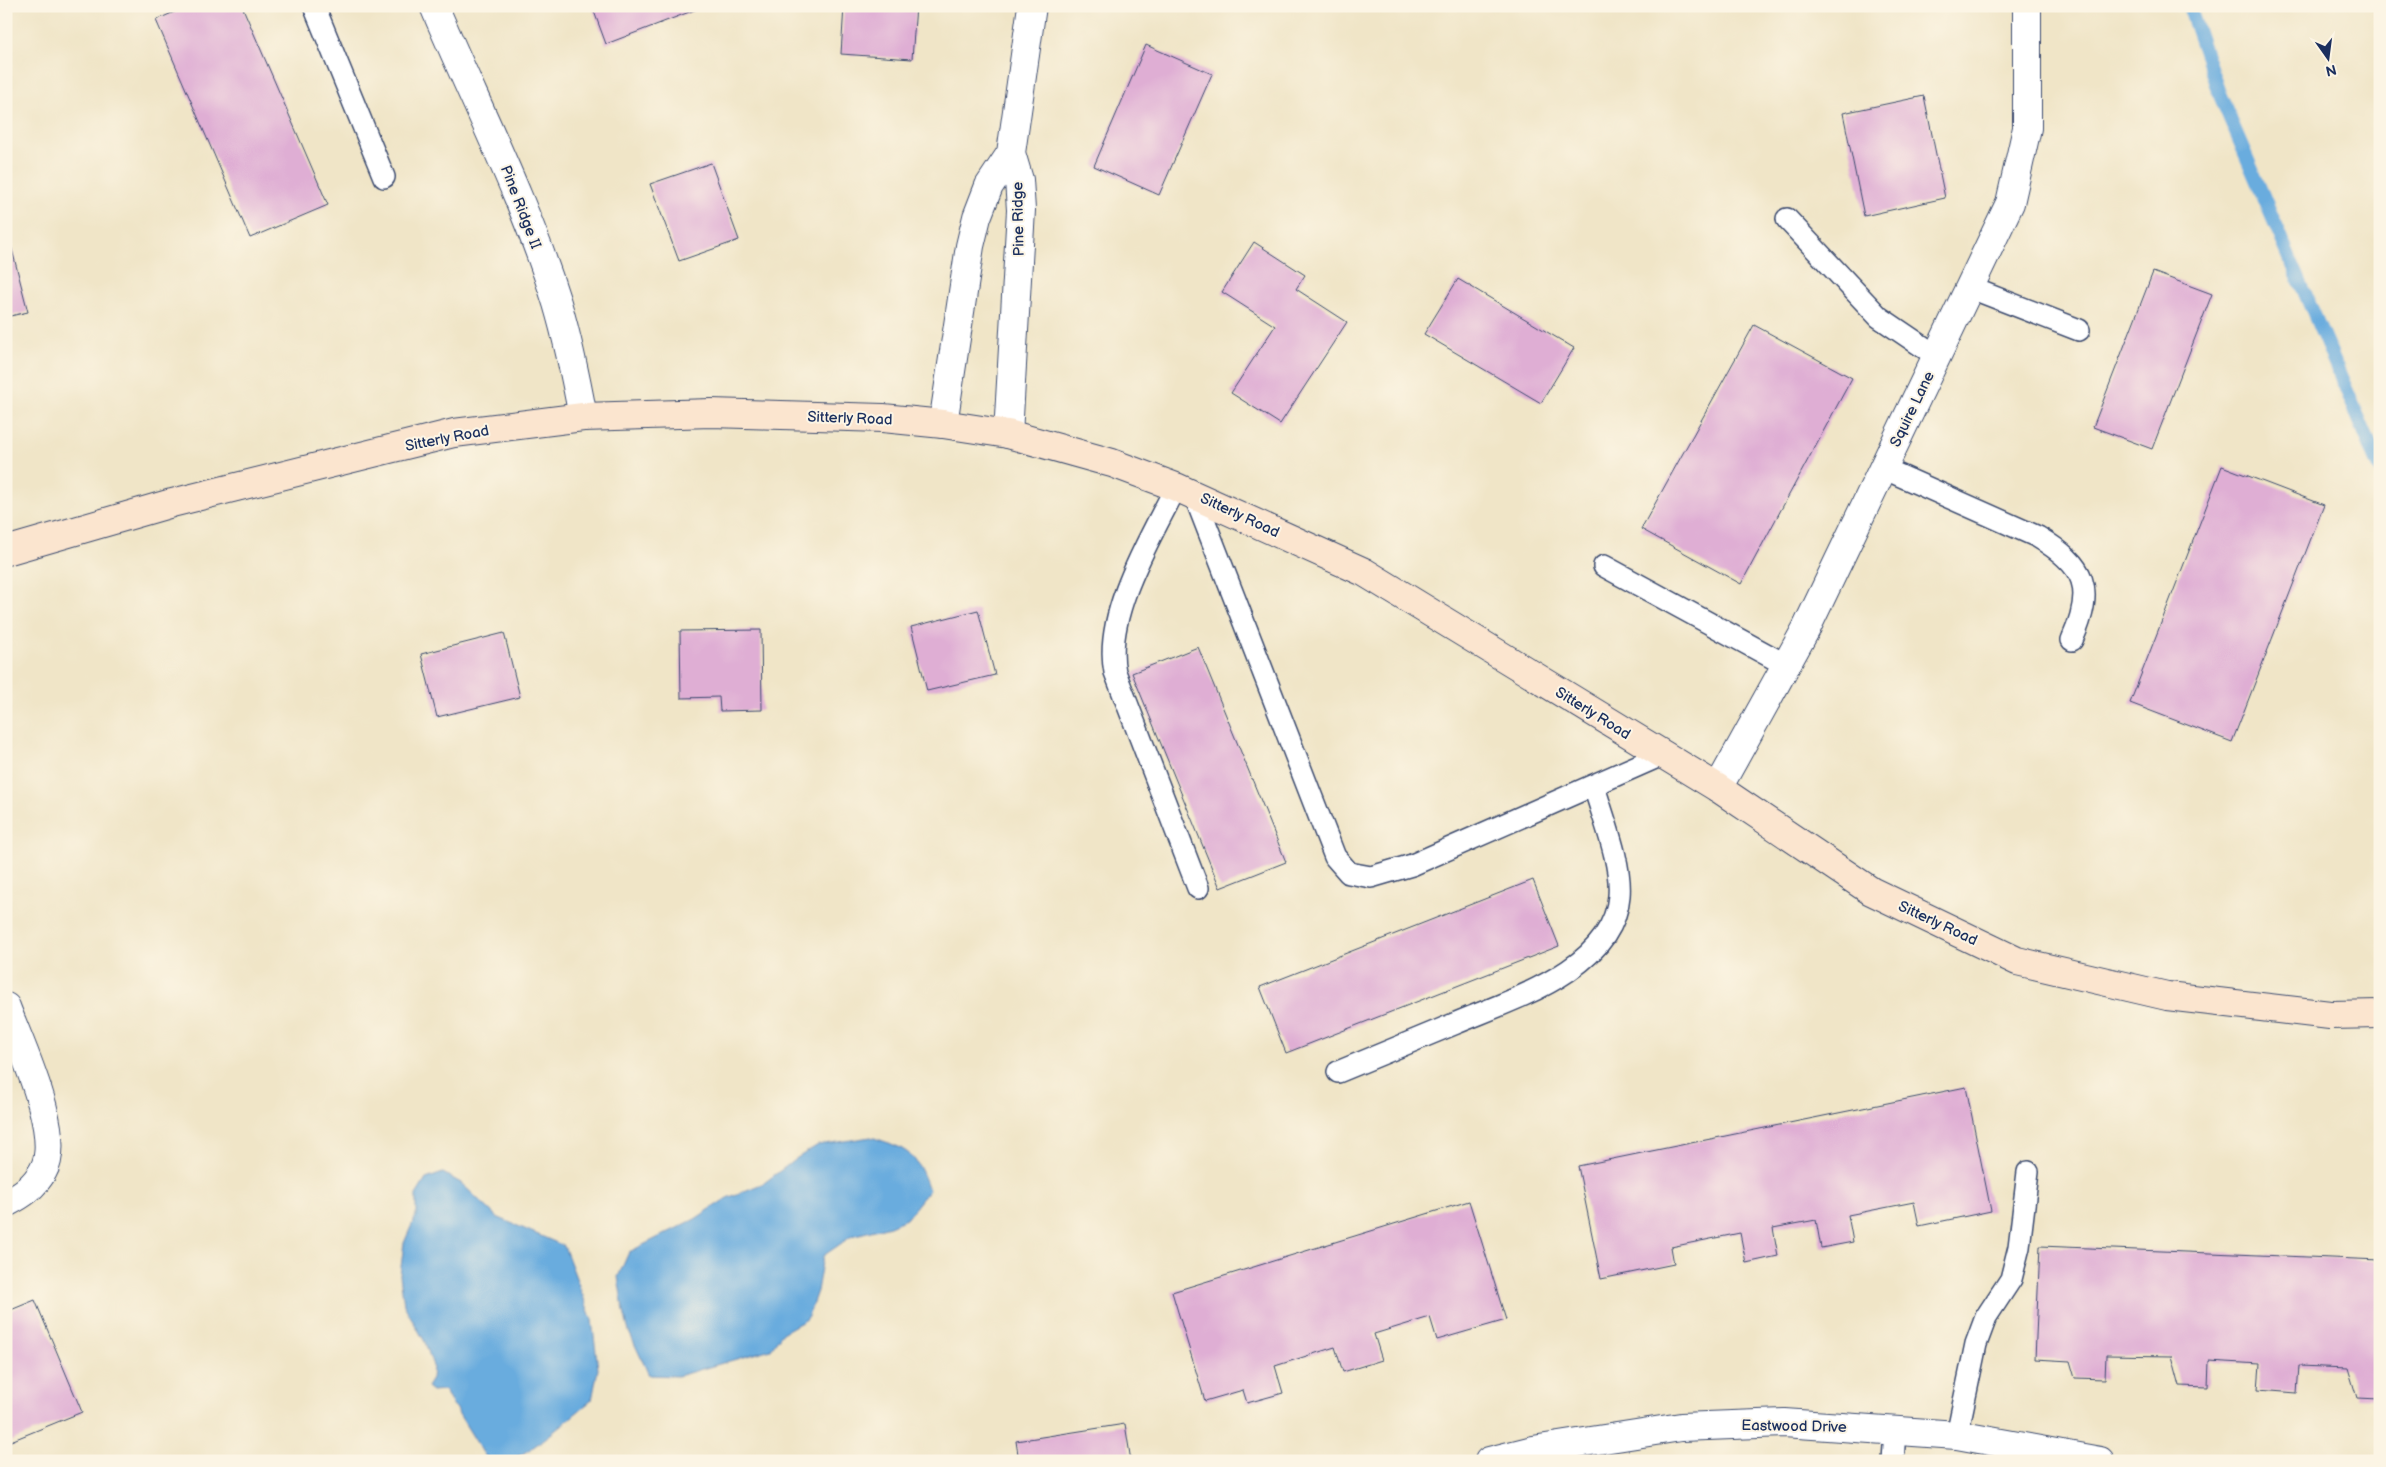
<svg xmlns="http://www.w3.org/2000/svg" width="2386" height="1467" viewBox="0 0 2386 1467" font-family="'Balsamiq Sans',sans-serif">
<rect width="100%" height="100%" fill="#fcf5e5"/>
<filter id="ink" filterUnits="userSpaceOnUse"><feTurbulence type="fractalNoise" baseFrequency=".02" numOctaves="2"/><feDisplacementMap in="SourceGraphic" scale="10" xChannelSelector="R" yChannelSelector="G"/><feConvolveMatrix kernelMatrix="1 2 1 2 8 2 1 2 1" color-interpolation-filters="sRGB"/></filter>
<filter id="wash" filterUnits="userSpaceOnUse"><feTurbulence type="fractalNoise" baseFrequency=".0096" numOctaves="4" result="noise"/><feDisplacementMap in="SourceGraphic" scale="20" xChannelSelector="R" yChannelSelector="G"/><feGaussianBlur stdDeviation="1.12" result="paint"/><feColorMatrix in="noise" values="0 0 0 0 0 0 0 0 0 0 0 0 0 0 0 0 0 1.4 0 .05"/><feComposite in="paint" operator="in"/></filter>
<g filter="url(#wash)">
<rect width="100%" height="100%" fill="#f0e5c7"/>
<path fill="#69acde" stroke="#426e9e" d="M871,1137c37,12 45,15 58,53l-23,29 -16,7 -38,10 -29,20 -6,35 -10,28 -25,14 -11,16 -93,27 -29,-1 -20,-43 -6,-24 -5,-31 11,-25 66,-33 32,-21 37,-15 33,-25 21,-13z
M443,1173l18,10 36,34 67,29 28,74 6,49 -6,31c-24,19 -53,47 -81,60 -8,3 -19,0 -26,-4l-41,-66 -12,1 -5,-4 5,-8 1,-13 -8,-24 -21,-37 -4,-30 4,-32 12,-28v-20l10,-16z"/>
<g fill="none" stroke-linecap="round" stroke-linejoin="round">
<path stroke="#69acde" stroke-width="14" d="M2189,6l30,87 161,375"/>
</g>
<g id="blocks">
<path fill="#dfaed4" d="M188,6h54l86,199 -78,33 -94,-218z
M592,6h113l-99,38z
M844,6h72l-4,53 -71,-5z
M1209,6h26l-1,5z
M1146,45l66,29 -53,121 -65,-29z
M1924,96l21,102 -81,18 -21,-103z
M711,163l28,77 -60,21 -29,-77z
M6,226l22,86 -22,5z
M1254,242l51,33 -9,14 51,33 -67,102 -49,-31 44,-67 -53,-34z
M2153,272l59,22 -60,155 -59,-22z
M1458,279l116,69 -33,55 -117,-69z
M1754,325l98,53 -111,206 -100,-55z
M2222,466l102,39 -92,237 -102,-39z
M978,610l17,65 -68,16 -16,-64z
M761,630l1,80 -42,1 -1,-14 -38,1 -1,-67z
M504,633l16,64 -83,20 -16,-63z
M1198,647l88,215 -66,26 -88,-215z
M1533,880l26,66 -273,107 -26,-66z
M1966,1087l25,124 -72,15 -5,-24 -66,13 5,27 -32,6 -5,-28 -43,8 5,28 -32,7 -6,-30 -69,14 3,17 -73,15 -23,-113z
M1469,1201l37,119 -69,20 -7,-23 -56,17 8,26 -39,12 -8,-25 -60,19 8,27 -36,10 -4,-13 -38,11 -33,-109z
M2040,1246l340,14v139l-23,-1 -9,-30 -49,-2 -2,27 -39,-3 2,-26 -51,-3 -1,26 -28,-1 -8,-30 -66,-1 -1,24 -30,-1 -5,-17 -35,-2z
M35,1300l47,112 -76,31v-131z
M1125,1424l6,37h-112l-3,-20z"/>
</g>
</g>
<g filter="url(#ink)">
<use href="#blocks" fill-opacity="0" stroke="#3b4a6e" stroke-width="1"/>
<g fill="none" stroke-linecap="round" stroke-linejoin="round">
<g stroke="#3b4a6e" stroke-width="24">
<path id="lane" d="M314,6l70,171
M1787,219l92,98 59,40
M1971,288l108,42
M1883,468l155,69c48,29 57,51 34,103
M1176,487c-25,50 -73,128 -61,185l83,216
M1194,494l141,363 14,16 22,4 41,-12 250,-110
M1604,566l182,99
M1338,1072c39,-16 77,-32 116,-48 56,-24 159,-54 165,-128 3,-33 -16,-78 -25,-110
M1957,1435l19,-91 10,-27 25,-38 8,-32 9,-75
M1893,1461l2,-31"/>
</g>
<g stroke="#3b4a6e" stroke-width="30">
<path id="street" d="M434,6c42,99 91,194 123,297 11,37 19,76 26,114
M943,424l27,-178 7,-29 12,-31 22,-33
M1008,434l13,-224 -2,-30 -8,-27 21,-147
M1718,788l88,-159 204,-426 17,-75v-122
M6,1007c14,38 58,128 37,164 -9,16 -21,24 -37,32
M1489,1461l44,-11 148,-23 103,-4 173,12 143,26"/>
</g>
<g stroke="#3b4a6e" stroke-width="30">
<path id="secondary" d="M6,551l166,-48 282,-70 129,-16 128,-4 172,5 60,6 65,10 104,29 64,24 188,85 354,216 153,103 146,70 150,35 163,19 50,-1"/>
</g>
<use href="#lane" stroke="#fff" stroke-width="21"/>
<use href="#street" stroke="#fff" stroke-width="28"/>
<use href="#secondary" stroke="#fbe5cf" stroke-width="28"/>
</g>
</g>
<g text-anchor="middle" stroke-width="4" stroke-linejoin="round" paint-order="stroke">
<g font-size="15" fill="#1b2f5e" stroke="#fcf5e5">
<text transform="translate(521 207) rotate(69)" y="5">Pine Ridge II</text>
<text transform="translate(1018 219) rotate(-91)" y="5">Pine Ridge</text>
<text transform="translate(1912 409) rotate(-64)" y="5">Squire Lane</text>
<text transform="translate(850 418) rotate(2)" y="5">Sitterly Road</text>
<text transform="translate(447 438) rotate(-11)" y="5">Sitterly Road</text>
<text transform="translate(1240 515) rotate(25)" y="5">Sitterly Road</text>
<text transform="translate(1593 713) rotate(32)" y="5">Sitterly Road</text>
<text transform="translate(1938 923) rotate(25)" y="5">Sitterly Road</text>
<text transform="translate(1794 1426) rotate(1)" y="5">Eastwood Drive</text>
</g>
</g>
<rect width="2386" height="1467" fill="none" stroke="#fcf5e5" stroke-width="25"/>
<g transform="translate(2328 58) rotate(166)" stroke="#fcf5e5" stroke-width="4" paint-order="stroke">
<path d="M0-4L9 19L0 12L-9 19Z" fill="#1b2f5e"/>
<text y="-8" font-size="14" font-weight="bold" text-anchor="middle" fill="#1b2f5e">N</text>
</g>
</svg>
